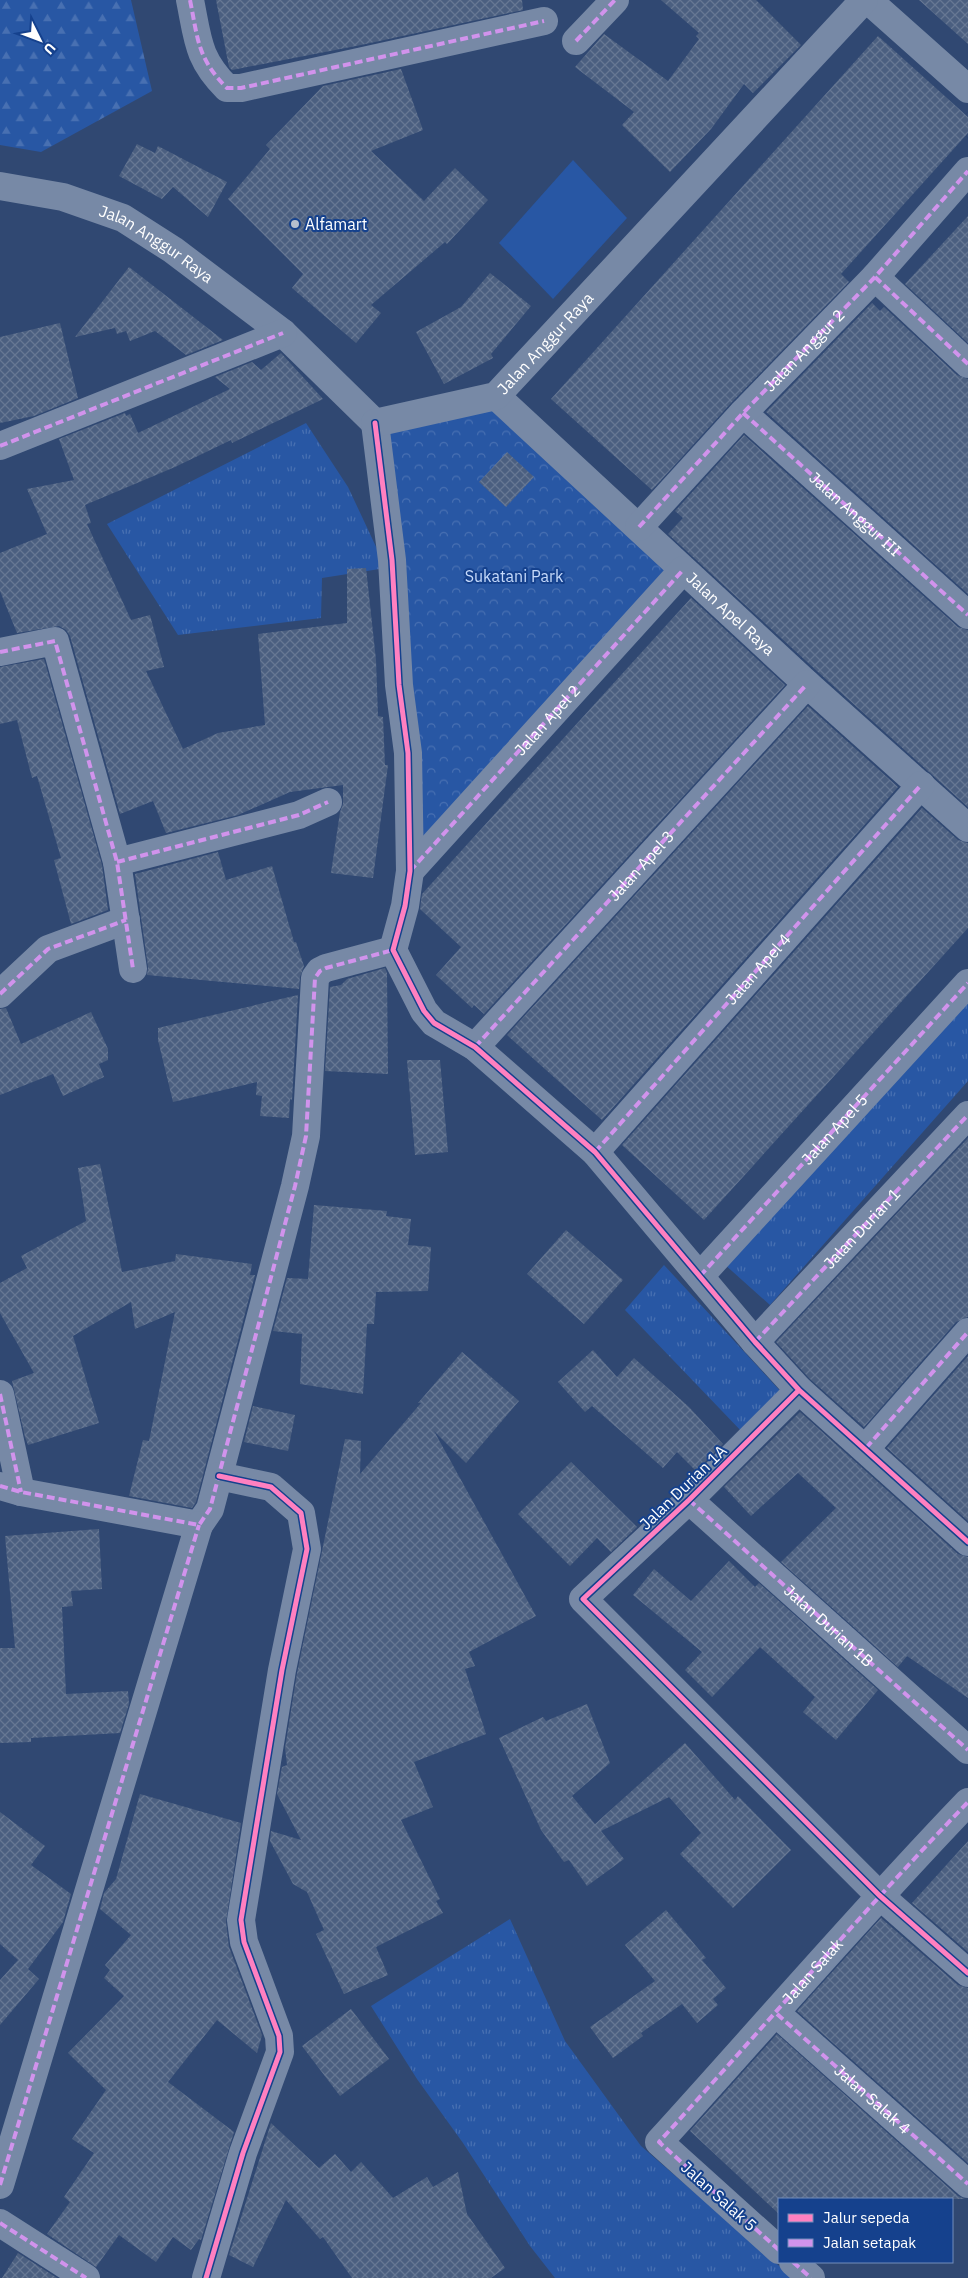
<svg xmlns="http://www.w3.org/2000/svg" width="968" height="2278" viewBox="0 0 968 2278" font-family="'IBM Plex Sans',sans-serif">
<defs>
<pattern id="grass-tufts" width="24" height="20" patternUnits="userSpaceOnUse" patternTransform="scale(1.25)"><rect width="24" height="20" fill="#2857a4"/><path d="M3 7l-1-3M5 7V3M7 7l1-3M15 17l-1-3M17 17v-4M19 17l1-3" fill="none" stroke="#4870b2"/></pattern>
<pattern id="forest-firs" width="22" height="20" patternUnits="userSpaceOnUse" patternTransform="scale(1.25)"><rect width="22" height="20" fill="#2857a4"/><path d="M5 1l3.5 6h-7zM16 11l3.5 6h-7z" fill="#4870b2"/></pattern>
<pattern id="park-crowns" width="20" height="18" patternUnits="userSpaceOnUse" patternTransform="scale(1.25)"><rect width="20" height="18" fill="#2857a4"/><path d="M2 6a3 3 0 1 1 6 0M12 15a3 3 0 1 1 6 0" fill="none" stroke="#4870b2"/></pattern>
<pattern id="building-cross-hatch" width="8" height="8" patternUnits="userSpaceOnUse" patternTransform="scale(1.25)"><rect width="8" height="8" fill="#4b5f80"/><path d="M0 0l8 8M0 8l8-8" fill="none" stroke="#667793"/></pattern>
</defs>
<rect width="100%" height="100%" fill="#304872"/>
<path fill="url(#grass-tufts)" d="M306,423l42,64 38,81 -64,10 -1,40 -143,17 -71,-111z
M968,993v88l-198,224 -47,-42z
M664,1265l120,130 -39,40 -120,-125z
M510,1919l55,122 76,105 152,132h-238l-25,-32 -67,-103 -46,-64 -46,-73z"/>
<path fill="url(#forest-firs)" d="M0,0h131l21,91 -111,61 -41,-7z"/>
<path fill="url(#park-crowns)" d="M496,396l187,174 -273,301 -35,-448z"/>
<path fill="#2857a4" d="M573,160l54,58 -74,81 -54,-56z"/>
<path fill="url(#building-cross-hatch)" d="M216,0h306l1,10 -162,35 -129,25 -3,-3z
M661,0h95l45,45 -48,48 -9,-9 -33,45 -41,43 -48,-47 12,-13 -59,-45 29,-33 64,47 31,-42 -3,-3 3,-3z
M919,0h49v44z
M878,36l90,81v16l-127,141 8,8 -117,120 -80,88 -101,-91z
M401,69l22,61 -52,21 53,50 31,-33 33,32 -41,44 -2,-2 -74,63 10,8 -25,30 -64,-55 11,-14 -75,-75 42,-50 -4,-4 57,-59z
M137,144l18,9 3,-7 69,36 -19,35 -35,-30 -11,12 -43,-23z
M968,216v127l-63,-59z
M129,267l94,73 -37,15 -31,-24 -25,10 -4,-10 -9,3 -2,-6 -40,9z
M490,273l41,33 -40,48 2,4 -49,26 -28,-52 45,-25z
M872,303l8,8 4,-4 73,68 11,4v215l-202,-182z
M60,323l18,75 -44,18 -34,7v-86z
M281,353l42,46 -91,44 -1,-3 -56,27 -90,38 6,18 -4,1 44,96 19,-5 14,52 -18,4 37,78 35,-16 47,-8 -7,-91 89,-11v-54l19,-1 10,92 2,56 5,1 2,48h3l-15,113 -42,-5 9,-61 3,-8v-19l-53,7 -52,23 -72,18 -13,-32 -33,13 -50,-178 -4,-6 -7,-4 -42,7 -17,-42v-38l47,-19 -20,-45 47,-9 -15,-41 66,-26 1,3 4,-2 8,19 92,-44 -15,-12 37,-15 9,8z
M744,435l214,192 10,3v177l-150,-135 -150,-138 15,-16 -8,-7z
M507,452l27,25 -28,30 -27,-25z
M691,598l94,87 -301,329 -10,-9 -2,3 -36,-33 25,-28 -41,-38 2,-15z
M44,659l58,206 6,45 -37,14 -17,-64 7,-2 -24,-82 -5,2 -15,-58 -17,4v-57z
M808,706l90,81 -296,333 -95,-85z
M922,808l36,32 10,3v85l-264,292 -82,-75z
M218,852l8,28 46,-14 22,76h2l8,24 -4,11 -1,12 -152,-14 1,-8 -13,-93z
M385,968l2,5 1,101 -63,-3 5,-84 11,-2 6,-6z
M298,995l-6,105 -2,-1 -1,19 -29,-2 2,-20 -6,-1 1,-13 -84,20 -15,-62v-12z
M6,1008l15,36 70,-32 17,37v11l-9,4 5,13 -41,19 -10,-22 -53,21v-86z
M407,1060h33l8,92 -33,3z
M968,1138v179l-12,5 -92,105 -54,-48 -34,-37z
M100,1164l22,108 53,-11 1,-7 76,10 -2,11h5l-59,227 -4,6 -63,-12 14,-56 6,1 26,-129 -40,17 -4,-27 -58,34 26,87 -71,22 -3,-8 -13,-56 22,-8 -34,-60v-30l27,-15 -6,-12 65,-35 -8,-53z
M314,1205l73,6 -1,5 25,3 -3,26 23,2 -3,44 -52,1 -2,32h-7l-4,70 -63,-10 2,-50 -29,-3 14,-53 21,1z
M566,1230l57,50 -39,44 -57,-50z
M593,1350l24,27 17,-19 55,49 34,37 -27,27 -19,-19 -14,16 -71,-62 -7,6 -27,-30z
M462,1352l57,49 -53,62 -32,-32 102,185 -67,36 6,14 -10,3 21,65 -72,28 19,45 -32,13 39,79 -4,2 7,12 -67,34 12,28 -44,19 -28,-60 8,-4 -17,-38 -14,-8 -23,-43 1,-10 30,9 -24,-46 5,-27 5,-2 -2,-17 12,-75 48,-234 16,2 -1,33 61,-71h-3z
M968,1356v165l-81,-73z
M253,1406l42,9 -7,36 -44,-9z
M800,1412l158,142 10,3v141l-61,-42 -9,11 -117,-105 55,-54 -38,-35 -47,43 -27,-29z
M571,1462l66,65 -26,25 -14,-14 -27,28 -52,-52z
M99,1529l3,60 -31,2 2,15 -11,1 4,87 62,-3 1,13 -9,29 -89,5v4l-31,1v-95h15l-10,-112z
M729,1561l26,26 4,-4 119,107 -42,50 -33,-28 12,-15 -55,-50 -48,50 -27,-27 17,-18 -69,-57 21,-26 37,32z
M587,1704l23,59 -38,33 23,28 90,-81 50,57 3,-4 53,54 -58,58 -53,-54 21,-21 -32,-36 -68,34 23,28 -37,27 -18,-26 -5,2 -23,-32 -42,-92 44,-21 3,4z
M140,1794l101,29 -15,99 3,25 33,88 -5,18 -40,-33 -49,62 66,50 -33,108 -2,-1 -8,11 -18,-13 -17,25 -37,-27 -23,32 -49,-33 23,-32 -6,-5 30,-44 -22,-14 34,-49 -38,-37 56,-57 -20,-18 6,-8 -5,-5 26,-30 -31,-26 4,-16 12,-14z
M0,1812l45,34 -14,19 40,29 -8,28 -35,47 11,10 -39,46v-45l18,-20 -18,-16z
M968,1841v111l-56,-49z
M666,1910l40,48 -4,2 24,28 -13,11 5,6 -21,18 -15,-19 -41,29 2,3 -30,22 -23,-31 65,-46 -30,-36z
M881,1918l77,67 10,3v175l-171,-152z
M351,2009l38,50 -49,37 -38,-50z
M777,2034l181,162 7,3h-186v15l-89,-83z
M271,2123l48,45 16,-14 16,18 10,-10 32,36 34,-21 6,10 25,-15 9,42 38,54 -14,10h-139l-29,-41 -3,2 -34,-39 -33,67 -24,-12z
M18,2253l39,25h-55z"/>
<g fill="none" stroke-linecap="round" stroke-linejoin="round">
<g stroke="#7789a6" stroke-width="28">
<path d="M190,0c8,39 7,58 37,88h14l303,-67"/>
<path d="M868,0l100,89"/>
<path d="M576,41l39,-41"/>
<path id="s1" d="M0,186l63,11 60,21 50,32 110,83 92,90"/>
<path d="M875,277l93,87"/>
<path id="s2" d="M496,396l311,288 161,144"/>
<path d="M743,413l225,202"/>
<path d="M375,423l17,137 7,125 9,68 2,118 -5,35 -12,44 31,61 10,12 41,24 120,105 160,190 44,48 169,152"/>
<path id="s3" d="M375,423l121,-27 368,-396"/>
<path d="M0,446l283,-113"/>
<path id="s4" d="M639,527l104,-114 132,-136 93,-106"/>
<path d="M0,652l55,-11 62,221 16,107"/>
<path d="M117,862l182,-47 29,-13"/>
<path d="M410,871l273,-301"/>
<path d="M0,994l48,-45 78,-29"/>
<path id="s5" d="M475,1047l332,-363"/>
<path id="s6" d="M595,1152l326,-367"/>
<path d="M700,1276l268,-293"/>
<path d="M755,1342l213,-227"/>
<path d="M799,1390l-110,110 -106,99 296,296 89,78"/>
<path d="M0,1394l21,98"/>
<path d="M866,1448l102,-116"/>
<path d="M0,1486l21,6 178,33 11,-16 85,-323 11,-50 9,-158 5,-7 6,-3 67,-18"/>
<path d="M689,1500l279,250"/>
<path id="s7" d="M777,2014l191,170"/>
<path d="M0,2185l199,-660"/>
<path d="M0,2223l86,55"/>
<path d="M779,2250l-120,-108c103,-113 203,-230 309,-340"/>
<path d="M793,2262l18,16"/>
<path d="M206,2278l37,-125 37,-101 -1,-16 -35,-94 -3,-22 41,-250 25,-121 -6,-36 -30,-26 -52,-11"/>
</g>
<g stroke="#d193ec" stroke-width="4" stroke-dasharray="8 4" stroke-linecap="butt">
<path d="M190,0c8,39 7,58 37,88h14l303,-67"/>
<path d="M576,41l39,-41"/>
<path d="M875,277l93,87"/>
<path id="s8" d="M743,413l225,202"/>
<path d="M0,446l283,-113"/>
<path d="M639,527l104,-114 132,-136 93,-106"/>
<path d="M0,652l55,-11 62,221 16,107"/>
<path d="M117,862l182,-47 29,-13"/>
<path id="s9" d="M410,871l273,-301"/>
<path d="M0,994l48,-45 78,-29"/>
<path d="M475,1047l332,-363"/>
<path d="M595,1152l326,-367"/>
<path id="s10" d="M700,1276l268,-293"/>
<path id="s11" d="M755,1342l213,-227"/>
<path d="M0,1394l21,98"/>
<path d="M866,1448l102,-116"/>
<path d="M0,1486l21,6 178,33 11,-16 85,-323 11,-50 9,-158 5,-7 6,-3 67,-18"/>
<path id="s12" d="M689,1500l279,250"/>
<path d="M777,2014l191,170"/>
<path d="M0,2185l199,-660"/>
<path d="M0,2223l86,55"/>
<path id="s13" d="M779,2250l-120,-108c103,-113 203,-230 309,-340"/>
<path d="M793,2262l18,16"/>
</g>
<g stroke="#15418d" stroke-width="8">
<path id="cycleway" d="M375,423l17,137 7,125 9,68 2,118 -5,35 -12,44 31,61 10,12 41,24 120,105 160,190 44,48 169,152
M799,1390l-110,110 -106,99 296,296 89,78
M206,2278l37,-125 37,-101 -1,-16 -35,-94 -3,-22 41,-250 25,-121 -6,-36 -30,-26 -52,-11"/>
</g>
<use href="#cycleway" stroke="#ff80c0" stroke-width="5"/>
</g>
<circle fill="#b7bfce" stroke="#15418d" stroke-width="2" cx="295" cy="224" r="5"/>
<g text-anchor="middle" stroke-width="4" stroke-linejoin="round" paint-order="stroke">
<g font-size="16" fill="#fff" stroke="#15418d" text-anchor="start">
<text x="305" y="230">Alfamart</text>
</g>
<g font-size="16" fill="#fff" stroke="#15418d">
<text dy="6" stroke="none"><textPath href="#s1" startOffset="169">Jalan Anggur Raya</textPath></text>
<text dy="6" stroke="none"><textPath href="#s3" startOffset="196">Jalan Anggur Raya</textPath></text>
<text dy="6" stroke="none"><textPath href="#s4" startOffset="242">Jalan Anggur 2</textPath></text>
<text dy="6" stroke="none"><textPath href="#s8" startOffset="151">Jalan Anggur III</textPath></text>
<text dy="6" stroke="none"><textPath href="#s2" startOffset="320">Jalan Apel Raya</textPath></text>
<text dy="6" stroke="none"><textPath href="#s9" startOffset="204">Jalan Apel 2</textPath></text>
<text dy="6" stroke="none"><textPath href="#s5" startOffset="246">Jalan Apel 3</textPath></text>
<text dy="6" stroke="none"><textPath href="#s6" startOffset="245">Jalan Apel 4</textPath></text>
<text dy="6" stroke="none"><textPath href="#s10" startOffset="199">Jalan Apel 5</textPath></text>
<text dy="6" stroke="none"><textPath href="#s11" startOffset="156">Jalan Durian 1</textPath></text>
<text transform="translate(683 1487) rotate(-44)" y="6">Jalan Durian 1A</text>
<text dy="6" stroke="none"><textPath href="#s12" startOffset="188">Jalan Durian 1B</textPath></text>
<text dy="6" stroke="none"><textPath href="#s13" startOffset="391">Jalan Salak</textPath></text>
<text dy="6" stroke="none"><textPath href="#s7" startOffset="128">Jalan Salak 4</textPath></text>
<text transform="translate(719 2196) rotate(42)" y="6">Jalan Salak 5</text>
</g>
<g font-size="16" fill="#c6dafb" stroke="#15418d">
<text x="514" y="582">Sukatani Park</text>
</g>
</g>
<rect x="778" y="2198" width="175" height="65" fill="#15418d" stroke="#738dbb"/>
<rect x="788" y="2214" width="25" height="8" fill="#ff80c0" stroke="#738dbb"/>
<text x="823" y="2223" font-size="15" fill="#ffffff">Jalur sepeda</text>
<rect x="788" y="2239" width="25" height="8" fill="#d193ec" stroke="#738dbb"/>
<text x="823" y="2248" font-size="15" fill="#ffffff">Jalan setapak</text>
<g transform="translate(40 40) rotate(132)" stroke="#15418d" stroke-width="4" paint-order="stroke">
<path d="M0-4L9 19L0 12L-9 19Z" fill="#ffffff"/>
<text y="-8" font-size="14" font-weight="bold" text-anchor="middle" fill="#ffffff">U</text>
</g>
</svg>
